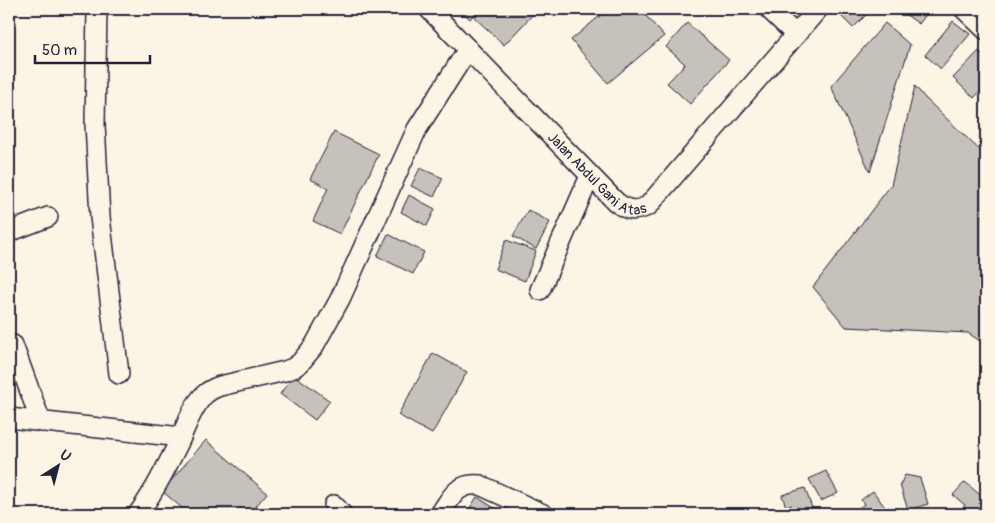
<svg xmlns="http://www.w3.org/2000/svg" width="995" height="523" viewBox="0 0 995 523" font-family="Pangolin,sans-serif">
<rect width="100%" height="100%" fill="#fcf5e5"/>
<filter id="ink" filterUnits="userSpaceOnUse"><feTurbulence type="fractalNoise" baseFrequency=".02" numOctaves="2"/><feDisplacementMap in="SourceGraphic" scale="10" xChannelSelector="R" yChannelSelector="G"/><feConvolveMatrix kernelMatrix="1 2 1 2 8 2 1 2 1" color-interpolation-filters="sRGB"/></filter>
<g filter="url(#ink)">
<path fill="#c6c1bb" stroke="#22223b" d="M459,9h20l-9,10z
M482,9h56l-34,36 -30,-28z
M608,9h32l24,27 -56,47 -37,-43z
M737,9h11l-6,5z
M834,9h34l2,2 -17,17z
M898,9h32l-11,15z
M953,21l17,13 -29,35 -16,-14z
M687,23l42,37 -39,44 -23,-21 18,-19 -19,-17z
M885,23l25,22 -40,127 -39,-86z
M979,51l7,7v27l-12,13 -21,-20z
M915,86l10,12 61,58v189l-18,-12 -122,-6 -33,-40 78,-102z
M334,132l45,22 -39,80 -27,-13 15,-33 -18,-9z
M420,168l23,10 -9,19 -23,-11z
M409,195l26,14 -8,17 -26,-14z
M528,210l22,12 -14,27 -23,-13z
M388,234l36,18 -11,22 -36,-18z
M506,240l30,11 -11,30 -30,-12z
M433,353l34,19 -35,62 -34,-19z
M294,375l36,26 -15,19 -35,-26z
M206,440l61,53 -18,21h-60l-27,-23z
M826,471l12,22 -17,8 -12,-22z
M905,475l15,3 8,26 -20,6 -8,-25z
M965,482l21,18v11l-2,3h-8l-2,-1 -1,1h-11v-5l3,-4 -12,-10z
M805,488l8,23 -4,3h-15l-3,-9 -5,2 -4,-12z
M873,491l17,23h-32v-5l6,-5 -3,-4z
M477,497l27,17h-38z"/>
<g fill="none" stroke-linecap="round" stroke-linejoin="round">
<g stroke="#22223b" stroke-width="22">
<g id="minor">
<path d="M97,9l-2,115 5,93 19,157"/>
<path id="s1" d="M429,9l187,193c12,9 18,10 32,4l170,-197"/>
<path d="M769,9l26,25"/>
<path d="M964,9l22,21"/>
<path d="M9,232l39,-15"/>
<path d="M540,290l50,-114"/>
<path d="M13,345l28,77"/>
<path d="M9,418l172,19"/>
<path d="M334,505l8,9"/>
<path d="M138,514c16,-22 28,-46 40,-70 8,-17 13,-35 25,-48 5,-5 11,-8 17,-10l65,-15 8,-3 7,-5 14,-17 26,-47 77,-170 51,-80"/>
<path d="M440,514c11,-16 17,-32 40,-29l63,29"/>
</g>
</g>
<use href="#minor" stroke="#fcf5e5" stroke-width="19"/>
</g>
</g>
<g text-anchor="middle" stroke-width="5" stroke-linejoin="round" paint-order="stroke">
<g font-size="14" fill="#22223b" stroke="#fcf5e5">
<text dy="5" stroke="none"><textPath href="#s1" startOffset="238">Jalan Abdul Gani Atas</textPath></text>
</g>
</g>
<rect width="995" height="523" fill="none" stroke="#fcf5e5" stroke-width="30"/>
<rect x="15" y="15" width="965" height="493" fill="none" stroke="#22223b" stroke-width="2" filter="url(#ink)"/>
<g transform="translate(58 466) rotate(36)" stroke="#fcf5e5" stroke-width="4" paint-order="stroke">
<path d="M0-4L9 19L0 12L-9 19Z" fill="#22223b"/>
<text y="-8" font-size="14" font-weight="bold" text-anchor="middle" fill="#22223b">U</text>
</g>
<path d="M35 55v8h115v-8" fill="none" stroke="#22223b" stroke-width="2.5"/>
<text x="42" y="55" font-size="15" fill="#22223b" stroke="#fcf5e5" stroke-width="4" paint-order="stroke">50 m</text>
</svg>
